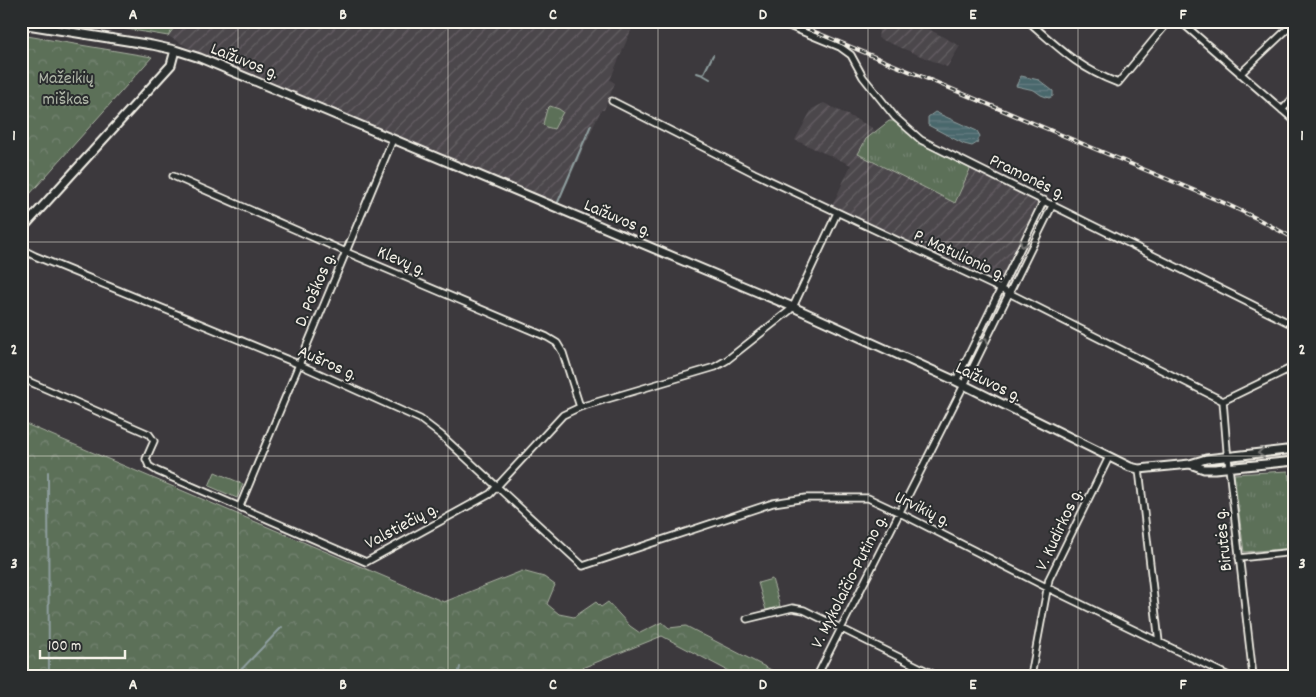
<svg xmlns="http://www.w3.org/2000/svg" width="1316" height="697" viewBox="0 0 1316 697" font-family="Dekko,sans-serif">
<defs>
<pattern id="industrial-furrows" width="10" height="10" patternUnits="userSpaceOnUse" patternTransform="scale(1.25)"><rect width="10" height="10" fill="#4b464b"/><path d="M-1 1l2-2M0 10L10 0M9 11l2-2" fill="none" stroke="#666165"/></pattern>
<pattern id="grass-tufts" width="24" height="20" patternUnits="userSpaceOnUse" patternTransform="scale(1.25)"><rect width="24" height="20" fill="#5c6f59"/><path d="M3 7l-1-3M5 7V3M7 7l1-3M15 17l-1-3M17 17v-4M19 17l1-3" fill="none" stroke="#748471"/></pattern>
<pattern id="forest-crowns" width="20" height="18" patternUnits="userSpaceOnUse" patternTransform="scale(1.25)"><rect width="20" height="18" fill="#5c6f59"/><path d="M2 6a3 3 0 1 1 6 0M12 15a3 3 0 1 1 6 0" fill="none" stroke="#748471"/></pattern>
<pattern id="water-rules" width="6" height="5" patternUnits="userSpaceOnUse" patternTransform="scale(1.25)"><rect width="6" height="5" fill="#4a676c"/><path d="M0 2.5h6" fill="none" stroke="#657d81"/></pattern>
</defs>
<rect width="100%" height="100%" fill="#3c393d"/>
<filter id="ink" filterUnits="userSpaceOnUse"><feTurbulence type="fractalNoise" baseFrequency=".02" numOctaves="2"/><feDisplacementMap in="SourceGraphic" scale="10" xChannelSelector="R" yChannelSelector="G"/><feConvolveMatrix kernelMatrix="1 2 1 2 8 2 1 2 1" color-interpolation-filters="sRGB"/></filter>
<g filter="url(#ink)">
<path fill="#4b464b" d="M783,21h13l429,180 70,35v5l-72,-36z"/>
<path fill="url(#industrial-furrows)" d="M179,21h456l-25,59 5,3 -11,27h-3l-43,94 -358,-150 -32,-18z
M858,21h56l46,25 -13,21 -69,-29 1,-7z
M824,103l47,24 4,4 -9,8 89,64 16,-36 68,34 1,2 -39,80 -5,2 -164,-79 19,-41 -56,-25 17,-31z"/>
<path fill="url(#grass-tufts)" stroke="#a8b0a0" d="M550,106l9,3 4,3 -9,17 -8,-2 -3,-3 4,-15z
M889,121h4l28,21 50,25 -16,36 -97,-49 8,-15z
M1288,471l1,9 6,-1v69l-51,4 -10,-78z"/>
<path fill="url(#forest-crowns)" stroke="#a8b0a0" d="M79,21h100l-11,15z
M21,35l131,22 -131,147z
M21,422l423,180 78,-31 22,6 11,8 -8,19 12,10 15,3 22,-15 5,5 7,-5 22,24 10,7 22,-11 7,6 17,-2 97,50h-45l-76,-40 -100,40h-541z"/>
<path fill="#5c6f59" stroke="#a8b0a0" d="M215,472l28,12 -6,14 -28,-12z
M772,579l8,27 -14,4 -8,-27z"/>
<path fill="url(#water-rules)" stroke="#8e9e9e" d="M1021,76l18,4 14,11v5l-4,2 -8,-3 -7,-5 -18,-4z
M935,112l42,19 3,5 -3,7 -5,3 -8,-2 -36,-19v-8z"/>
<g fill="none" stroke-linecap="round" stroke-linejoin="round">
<path stroke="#8e9e9e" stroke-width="2" d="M697,73l6,2
M710,79l-7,-4 10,-20
M558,202l33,-77
M48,472l1,204
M235,676l47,-49
M458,676l2,-9
M540,676h12
M663,676l15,-5 20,5"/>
<g stroke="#f4f1e8" stroke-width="9">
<path id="minor" d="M777,21l63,26 11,8 12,22 32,40 26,23 374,186
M1028,21c31,27 50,47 90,62l51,-62
M1180,21l115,100
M1240,74l55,-52
M612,101l142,72 255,120 214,108 72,-35
M1282,110l13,-14
M173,176l173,76 201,85 10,6 6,10 17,54
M21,249l14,7 263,108 122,55 21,16 142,131 190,-63 33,-5h62l32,15 148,75 181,88
M21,378l128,56 5,7 -8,18 3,7 8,5 209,91 124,-68 73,-79 17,-8 135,-40 12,-7 62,-49 4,-4 44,-94
M956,381l88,-181
M1223,401l4,49 26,226
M1139,469l20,173
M240,506l153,-367
M1239,558l56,-6
M747,619l45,-11 12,2 129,64
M817,676l147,-291 89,-181
M1031,676l18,-97 60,-122"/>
</g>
<g stroke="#f4f1e8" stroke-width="11">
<path id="major" d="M21,24l131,21 23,5 25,8 593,249 163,74 174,86 9,2 51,-5 16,-5 89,-10
M21,230l150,-165 4,-15
M1190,464l14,5h11l80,-8"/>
</g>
<use href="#minor" stroke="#2a2d2e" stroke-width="5.5"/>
<use href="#major" stroke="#2a2d2e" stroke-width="7"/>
<g stroke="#f4f1e8" stroke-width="4">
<path id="rail" d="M789,21l433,181 36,17 37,20"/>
</g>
<use href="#rail" stroke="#2a2d2e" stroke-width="2" stroke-dasharray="5.5" stroke-linecap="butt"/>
</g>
<defs><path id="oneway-chevron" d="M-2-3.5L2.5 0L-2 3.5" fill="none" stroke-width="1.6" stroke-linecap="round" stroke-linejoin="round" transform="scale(1.25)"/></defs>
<g stroke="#71726f">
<use href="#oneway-chevron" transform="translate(1023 244) rotate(116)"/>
<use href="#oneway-chevron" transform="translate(985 341) rotate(-64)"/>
<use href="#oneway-chevron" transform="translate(1261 453) rotate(174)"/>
</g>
</g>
<path fill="none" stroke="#f4f1e8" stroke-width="1" stroke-opacity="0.55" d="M238,21v655M448,21v655M658,21v655M868,21v655M1078,21v655M21,242h1274M21,456h1274"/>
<g text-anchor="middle" stroke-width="4" stroke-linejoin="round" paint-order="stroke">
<g font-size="18" fill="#f4f1e8" stroke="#2a2d2e">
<text transform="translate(245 60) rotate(22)" y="6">Laižuvos g.</text>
<text transform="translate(1028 176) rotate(26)" y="6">Pramonės g.</text>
<text transform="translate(618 217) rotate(23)" y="6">Laižuvos g.</text>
<text transform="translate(960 254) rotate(25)" y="6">P. Matulionio g.</text>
<text transform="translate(402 260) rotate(23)" y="6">Klevų g.</text>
<text transform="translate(314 289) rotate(-67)" y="6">D. Poškos g.</text>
<text transform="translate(328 362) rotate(24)" y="6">Aušros g.</text>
<text transform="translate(989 381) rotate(26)" y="6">Laižuvos g.</text>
<text transform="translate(923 508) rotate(26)" y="6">Urvikių g.</text>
<text transform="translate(401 525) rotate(-28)" y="6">Valstiečių g.</text>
<text transform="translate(1058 529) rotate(-65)" y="6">V. Kudirkos g.</text>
<text transform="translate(1222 540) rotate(-96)" y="6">Birutės g.</text>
<text transform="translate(848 581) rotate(-63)" y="6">V. Mykolaičio-Putino g.</text>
</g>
<g font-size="18" fill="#b0b6a8" stroke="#2a2d2e">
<text x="66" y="83">Mažeikių<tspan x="66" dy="21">miškas</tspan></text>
</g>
</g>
<rect width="1316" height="697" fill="none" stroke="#2a2d2e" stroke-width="55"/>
<path d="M40 650v8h85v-8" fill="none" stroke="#f4f1e8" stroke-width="2.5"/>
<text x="48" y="650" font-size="15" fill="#f4f1e8" stroke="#2a2d2e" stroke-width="4" paint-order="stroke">100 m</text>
<rect x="28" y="28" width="1260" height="642" fill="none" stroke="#f4f1e8" stroke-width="2"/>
<g font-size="16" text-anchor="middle" font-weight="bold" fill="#f4f1e8">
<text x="133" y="19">A</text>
<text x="343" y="19">B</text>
<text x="553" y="19">C</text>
<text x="763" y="19">D</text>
<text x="973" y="19">E</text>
<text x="1183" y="19">F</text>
<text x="14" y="140">1</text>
<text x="1302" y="140">1</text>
<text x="14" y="354">2</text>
<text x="1302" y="354">2</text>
<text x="14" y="568">3</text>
<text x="1302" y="568">3</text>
<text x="133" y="689">A</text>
<text x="343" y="689">B</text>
<text x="553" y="689">C</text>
<text x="763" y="689">D</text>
<text x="973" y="689">E</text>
<text x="1183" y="689">F</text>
</g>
</svg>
